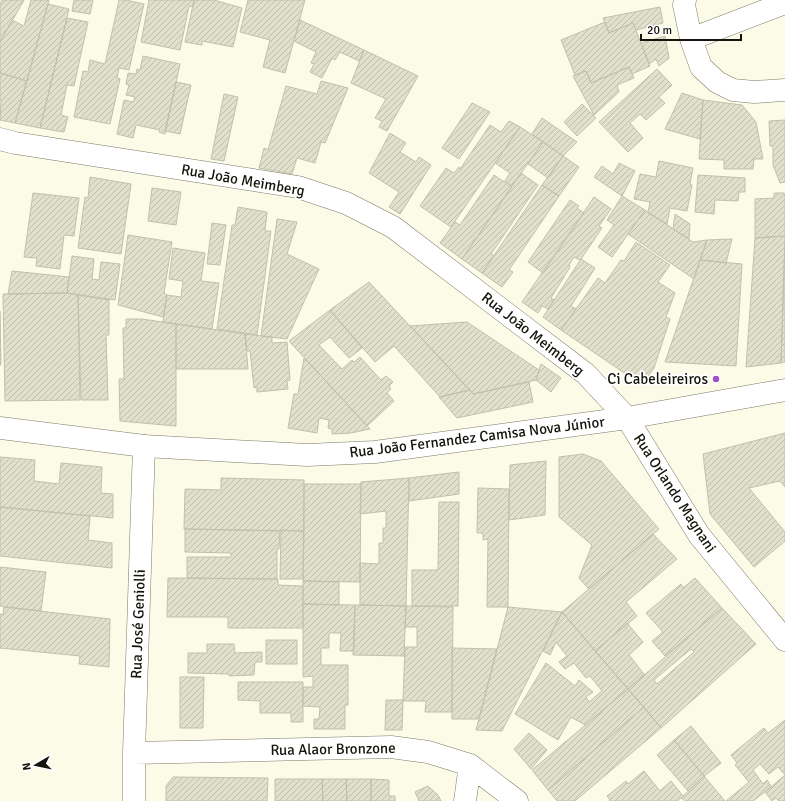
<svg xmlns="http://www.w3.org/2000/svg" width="785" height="801" viewBox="0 0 785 801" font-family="Signika,sans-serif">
<defs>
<pattern id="building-hatch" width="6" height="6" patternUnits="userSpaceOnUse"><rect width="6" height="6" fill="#e1e0cc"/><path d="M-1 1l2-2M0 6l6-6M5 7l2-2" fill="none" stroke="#c0bfae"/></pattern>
</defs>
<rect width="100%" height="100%" fill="#fcfbe7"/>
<path fill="url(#building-hatch)" stroke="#c1c0ad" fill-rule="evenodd" d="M2,0h22l-24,42v-38z
M31,0h18l-22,81 -27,-8v-31l12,-22 12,6z
M74,0h19l-3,14 -18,-3z
M119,0h7l18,4 -15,66 -10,-2 -2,10 3,1 -10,45 -36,-7 9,-46 5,1 2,-12 15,4z
M149,0h45l-1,7 -4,-1 -9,44 -39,-8z
M194,0h20l28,8 -9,39 -31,-6v4l-17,-3z
M248,0h57l-20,73 -22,-6 7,-27 -30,-8z
M48,4l21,5 -29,119 -25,-5z
M660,7l3,16 -27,7 -3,-7 -24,10 -6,-15z
M67,18l21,4 -14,64 -7,-1 -6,30 7,2 -4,15 -24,-4z
M300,20l64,30 -5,11 -19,-9 -5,8 -3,-2 -10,20 -12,-6 4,-8 -3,-1 5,-11 -22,-11z
M605,22l4,11 24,-10 17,43 -18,8 -3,-7 -38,16 -5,-12 -11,4 -14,-35z
M665,36l4,22 -10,8 -3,-7 -7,5 -8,-21z
M364,50l54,26 -31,55 -8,-4 3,-6 -7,-3 11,-19 -35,-16z
M143,56l37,8 -15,70 -6,-2 1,-2 -24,-5 -3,13 -16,-4 7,-34 9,2 2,-5 -9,-2 3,-10 -3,-1 2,-11 8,1 1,-5 3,1z
M629,67l5,11 -17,7 2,7 -25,23 -21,-39 13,-5 5,12z
M657,69l15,16 -13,12 6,6 -19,17 -6,-6 -10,9 13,15 -15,14 -29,-30z
M0,73l27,8 -12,42 -15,-3 1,-19 -1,-1z
M321,81l27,7 -23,55 -4,-1 -6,21 -18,-5 -5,16 -33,-6 5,-20 4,2 18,-64 31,8z
M176,82l15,3 -11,49 -15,-3z
M682,93l21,7 -3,39 -35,-10z
M224,94l14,3 -14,64 -13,-2z
M703,100l39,5 14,17 7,37h-9l-1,10h-29v-9l-25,-1z
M472,103l18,9 -31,47 -17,-11z
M582,104l14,14 -19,18 -13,-14z
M542,118l35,24 -14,14 -31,-22z
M785,120v62l-5,1 -7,-18v-19h-3l-1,-25z
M509,121l11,6 -69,100 -31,-21 26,-38 8,5 5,-6 1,2 30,-44 11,7z
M520,127l23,15 -31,44 -7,-5 5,-8 -15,-10z
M390,133l16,10 -6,9 16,10 3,-5 12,8 -31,49 -11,-7 10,-15 -30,-19z
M543,142l20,14 -15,22 -20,-14z
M563,156l16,11 -20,29 -17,-11z
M659,161l34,7 -3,16 2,1 -5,26 -17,-3 -3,16 -19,-11 2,-11 -16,-3 6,-25 16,3z
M619,163l16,8 -13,25 -28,-19 8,-11 11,8z
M521,173l17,12 -47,69 3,2 -12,17 -20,-14z
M494,175l18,12 -50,72 -22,-16 15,-21 5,3z
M698,175l47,3v14h-6l-1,9 -23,-1 -1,14 -19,-2z
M90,177l41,7 -10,70 -43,-6 7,-51 3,1z
M542,185l17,11 -50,74 4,2 -11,15 -20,-14z
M152,188l29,4 -5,33 -28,-4z
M33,193l46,5 -5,38 -10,-1 -4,34 -24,-3 1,-8 -13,-1z
M774,193h10l1,3v40l-30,2v-39l19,-1z
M622,196l23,14 -33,47 -14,-10 16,-22 -7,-5z
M594,197l17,12 -12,17 3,2 -21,31 -1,1 -6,-3 -5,8 1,2 -19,31 3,2 -6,9 -6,-3 -4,7 -16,-11z
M570,200l9,6 -2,2 7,5 -41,60 -15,-11z
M238,207l29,5 -2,19h6l-14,104 -40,-6 15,-104h3z
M645,210l48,32 14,-2 -13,39 -66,-45z
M675,214l15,10 -1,15 -16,-10z
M277,219l20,3 -10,32 32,15 -32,70 -26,-3z
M212,223l14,2 -6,40 -13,-1z
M128,235l44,7 -8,51 3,2 -4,22 -45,-12z
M785,236l-4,127 -35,4 9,-129z
M732,239l-6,24 -26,-3 7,-20z
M636,242l34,23 -12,17 17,11 -9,24 4,2 -16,49 -12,17 -81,-55 37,-52 7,5 16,-23 3,1z
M785,243v119l-4,1z
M173,248l32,5 -4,28 18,2 -7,46 -49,-7 4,-27 14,2 2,-16 -14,-2z
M72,256l22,3 -2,20 7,1 2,-18 19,2 -5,36 -48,-7z
M581,259l14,9 -24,38 5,3 -15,21 -18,-13z
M700,260l42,4 -6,102 -71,-4z
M12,271l57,6 -2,16 -59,1z
M369,282l41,44 60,64 -30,7 -46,-51 -19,16 -45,-52z
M67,293l11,2 2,105 -75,1 -2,-107z
M78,295l31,5v35h-3l2,65h-27z
M330,310l32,38 -13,10 -19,-21 -11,8 23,24 10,-9 2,2 6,-5 21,23 5,-4 7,6 -4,4 2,3 -4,4 7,8 -27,25 -78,-85z
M0,311l1,54h-1z
M126,319h16l34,5v102l-56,-5 -1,-42h5l-1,-51h3z
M467,322l72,48 -3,10 -63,14 -63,-68z
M176,324l69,10 3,35h-72z
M245,334l27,3v6l15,-1 3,38 -3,1 1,8 -31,3v-5l-3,1 -4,-37h-3z
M304,358l19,20 47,51 -19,4 -19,1v-5l-4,-1 1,-8 -10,-2 -2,15 -29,-5 6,-34h4z
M541,364l20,14 -10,14 -15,-12z
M529,382l4,20 -76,16 -18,-21 31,-7 3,4z
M785,433v54l-5,-6 -31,7 36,44v9l-31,26 -44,-53 -7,-60z
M583,454l18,7 58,68 -70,60 -10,-11 13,-33 -33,-28v-60z
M0,457l35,3 -1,21 25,3 2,-21 41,4 -1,26 12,1v24l-113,-11z
M546,461l-1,54 -36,5 1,-55z
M459,472v22l-50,7v-23z
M221,478l83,2v51l-120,-2 1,-40 36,1z
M409,478l-3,128 -46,-1v-42l19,1v-21h4v-15h3v-17l-26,3 1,-32z
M304,484h57l-1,98 -57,-1z
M478,488l31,1 -1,118h-21l1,-68 -5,1v-7h-6z
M439,502h20l-1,104h-46v-36h26z
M0,507l90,9 -2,24 24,3v25l-112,-12z
M185,529l95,2 -1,18h-2v30l-90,-1v-21h44v-4l-46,-1z
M281,530l23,1 -1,48h-23z
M653,534l24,25 -51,43 11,14 -42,35 -33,-39z
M0,567l46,5 -5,39 -41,-5z
M168,578l110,1v6l25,1v42h-75v-11h-61z
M695,578l27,30 -57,48 -13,-15 11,-9 -17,-19 35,-29 2,4z
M303,581l36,1v23l-36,-1z
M303,604l52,1 -1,46h-14l1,-18h-12v15h-8v17h27v40h-3v24h-31v-10h5l1,-12 -17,-1v-19h10v-11l-10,1z
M355,605l51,1 -2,50 -51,-1z
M406,606l47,1 -1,105h-27l1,-11h-23l2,-54h12v-20h-12z
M4,607l106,12 -1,48 -30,-3 1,-8 -80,-8v-34l3,1z
M508,607l54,5 -60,119 -26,-1z
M722,608l34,36 -95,84 -33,-39zM691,649l3,3 -37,32 -3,-4z
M562,612l66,77 -43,36 -14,-8 -13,23 -43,-26 31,-51 29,23 4,-6 14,12 -7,5 3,5 13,-11 -12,-15 -4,2 -12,-15 -9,6 -6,-7 8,-6 -11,-14 -6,13 -7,-4z
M627,623l16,19 -14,13 15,19 -16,15 -33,-38z
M266,640h31v24h-31z
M207,644h27l1,9 27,-1v10h-7l-1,13 -25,1v-2l-41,-1v-20h19z
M452,648l45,1 -18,70h-27z
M180,677h24l-1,51h-23z
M238,682h65v40h-12v-9h-31v-12l-22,-1z
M628,689l16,18 -96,83 -16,-20z
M386,700h17l-1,30h-17z
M644,707l17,21 -86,73h-18l-9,-11z
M785,720v55l-7,-8 -9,7 -9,-10 -7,6 10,14 4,-4 4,6 -1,2 -17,13h-27l23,-19 -14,-17 2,-2 -6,-8 33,-27 4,5z
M691,726l30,37 -17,13 -30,-36z
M529,733l18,17 -16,19 -17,-20z
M674,740l30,36 -16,15 -31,-36z
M644,771l16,20 11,-10 12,15 -5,5h-69l1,-1 -3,-4 19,-15 2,3z
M785,775v26h-6l-3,-3 -4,3 -7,-9z
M704,776l21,25h-40l-4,-3z
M173,777l95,1 -1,23h-101v-15z
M275,779h47l1,22h-48z
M322,779h24l1,22h-24z
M346,779h25v22h-24z
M371,779l18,1v16h6v5h-24z
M428,786l10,9 3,6h-22l-4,-9z"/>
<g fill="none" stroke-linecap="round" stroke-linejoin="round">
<g stroke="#7b7a68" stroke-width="23">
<path id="street" d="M685,0l-1,5 7,34 10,28 16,15 16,8 21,2 31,-2
M691,39l94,-36
M0,139l15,4 283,44 48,16 47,24 193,147 41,44 72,117 86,105
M134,753l257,-6 37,5 42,13 47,36
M134,801v-48l10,-307
M465,801l5,-36"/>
</g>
<g stroke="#7b7a68" stroke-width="23">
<path id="secondary" d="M0,428l144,18 163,9 68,-3 252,-34 158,-28"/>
</g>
<use href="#street" stroke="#fff" stroke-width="22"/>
<use href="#secondary" stroke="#fff" stroke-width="22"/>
</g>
<circle fill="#a052c3" stroke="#fff" stroke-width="1.5" cx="716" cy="379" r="4"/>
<g text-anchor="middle" stroke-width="3.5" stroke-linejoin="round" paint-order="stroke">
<g font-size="15" fill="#14140d" stroke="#fff">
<text transform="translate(243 180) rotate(10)" y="5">Rua João Meimberg</text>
<text transform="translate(533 334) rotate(38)" y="5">Rua João Meimberg</text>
<text transform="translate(477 437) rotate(-7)" y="5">Rua João Fernandez Camisa Nova Júnior</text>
<text transform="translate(675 493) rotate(57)" y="5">Rua Orlando Magnani</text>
<text transform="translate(138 624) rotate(-88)" y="5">Rua José Geniolli</text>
<text transform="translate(333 749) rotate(-1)" y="5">Rua Alaor Bronzone</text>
</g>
<g font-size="15" fill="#14140d" stroke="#fff" text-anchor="end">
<text x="708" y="384">Ci Cabeleireiros</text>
</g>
</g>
<g transform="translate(36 765) rotate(261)" stroke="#ffffff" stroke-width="3" paint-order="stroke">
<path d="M0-3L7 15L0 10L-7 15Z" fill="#14140d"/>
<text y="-6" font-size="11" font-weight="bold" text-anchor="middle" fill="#14140d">N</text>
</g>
<path d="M641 34v6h100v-6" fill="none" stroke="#14140d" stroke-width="2"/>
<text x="647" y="34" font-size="12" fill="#14140d" stroke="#ffffff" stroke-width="3" paint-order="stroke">20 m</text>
</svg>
